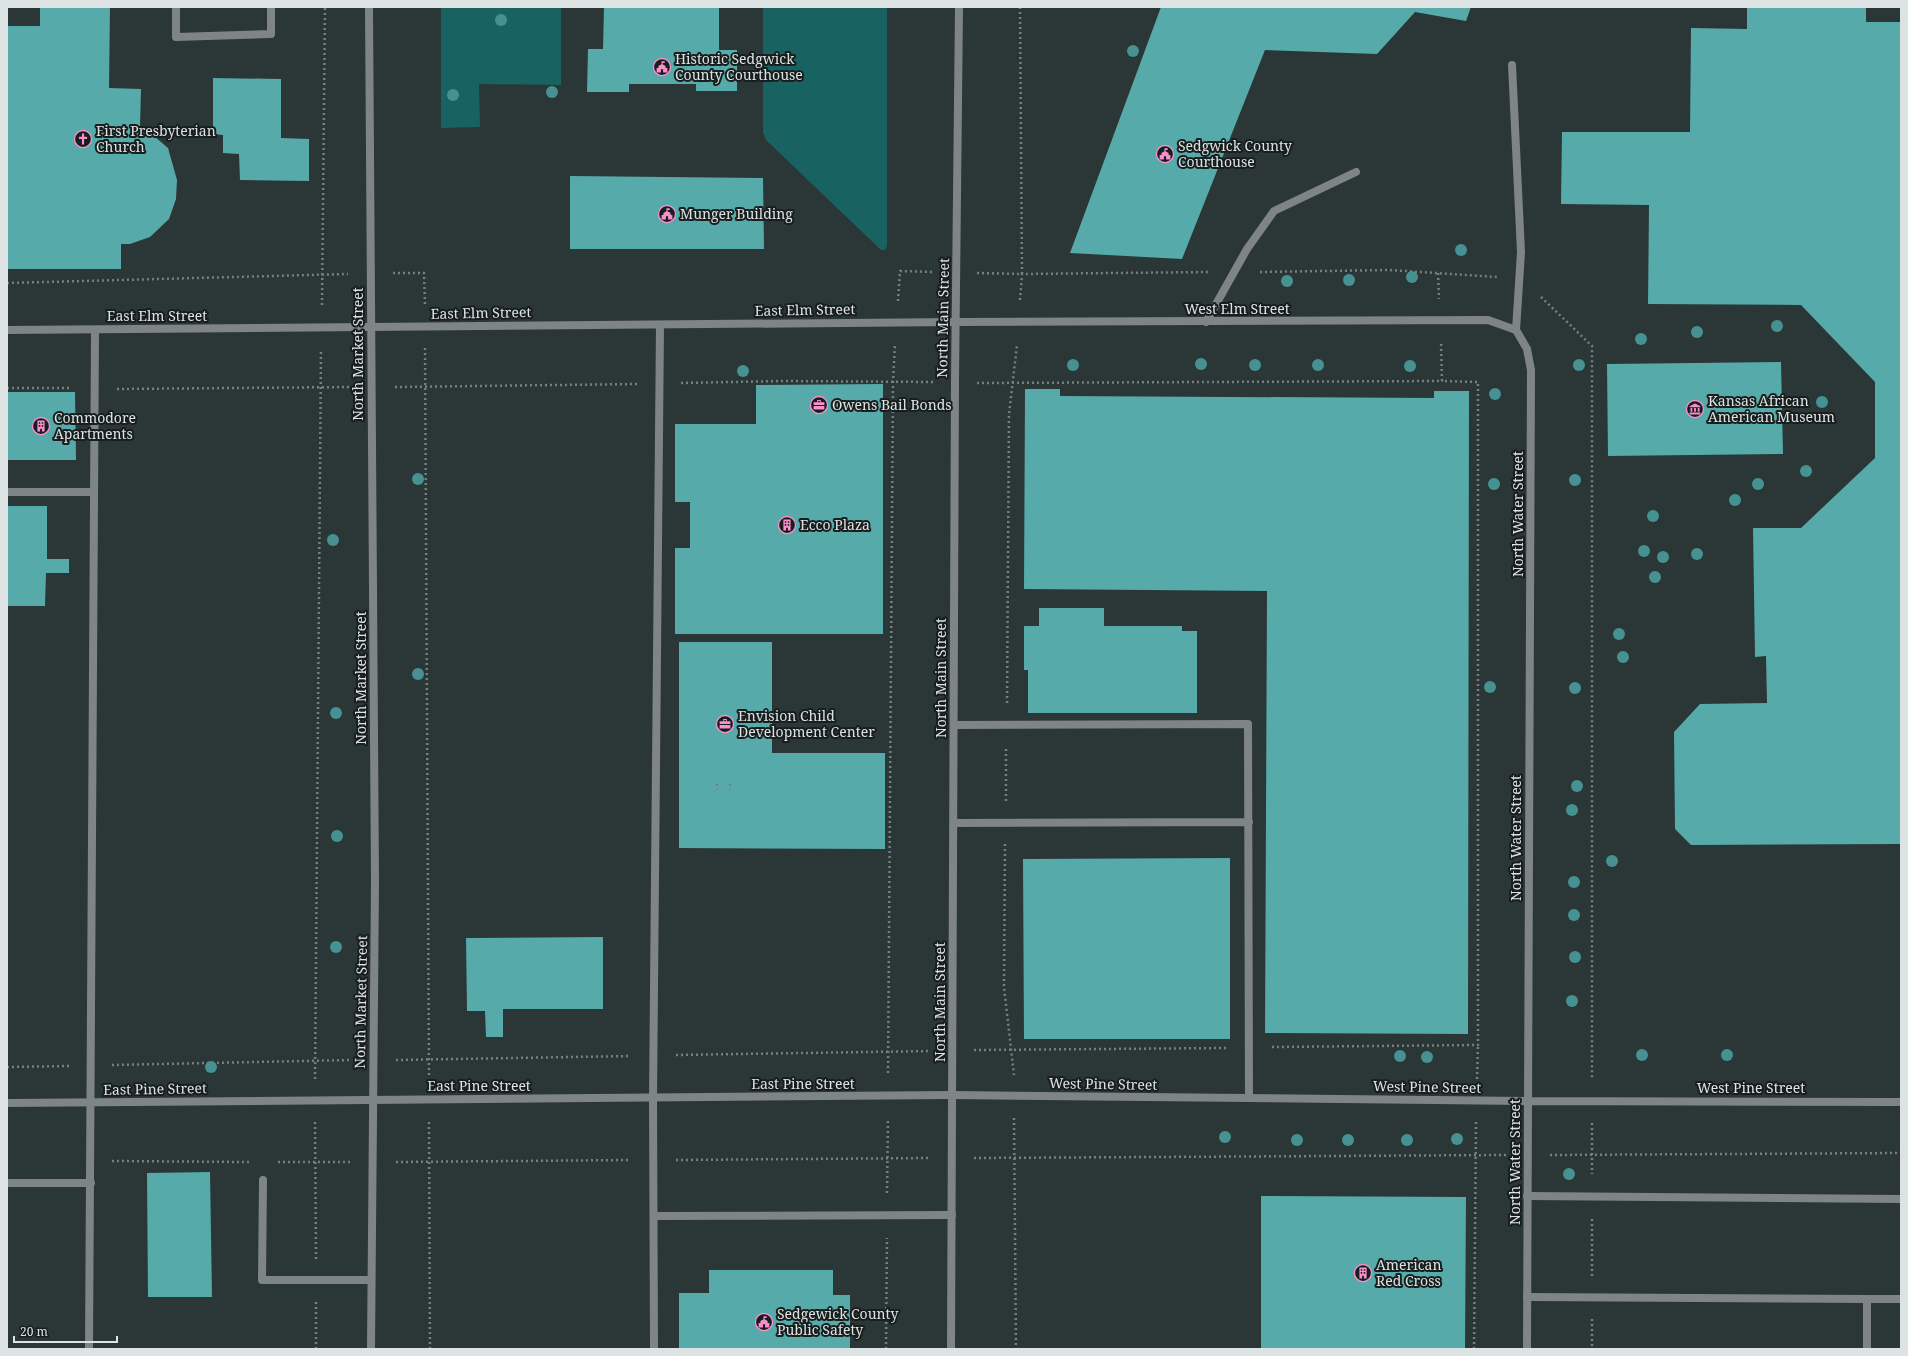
<svg xmlns="http://www.w3.org/2000/svg" width="1908" height="1356" viewBox="0 0 1908 1356" font-family="'Noto Serif',serif">
<rect width="100%" height="100%" fill="#2b3636"/>
<path fill="#186262" d="M441,7h120v78l-82,-1 1,43 -39,1z
M763,7h124v239l-2,4h-4l-115,-110 -3,-8z"/>
<path fill="#56aaaa" d="M40,7h70l-1,81 32,1 -1,38 8,4 20,17 9,32 -1,19 -7,20 -19,18 -20,7h-9v25h-114v-243h33z
M604,7h115v43h18v41h-41v-7h-67v8h-42l1,-43h15z
M1161,7h310l-5,14 -51,-9 -38,42 -112,-4 -83,209 -112,-6z
M1747,7h119v15h35v822l-210,1 -16,-16 -1,-97 26,-28 67,-1 -1,-47 -11,1 -2,-129h48l74,-70v-76l-74,-77 -153,-1 1,-99 -88,-1 1,-72h128l1,-104 56,1z
M213,78l68,1v59l28,1v42l-69,-1 -1,-26 -16,-1v-18l-10,-1z
M570,176l193,2 1,71h-194z
M1781,362l2,92 -175,2 -1,-92z
M883,384v250h-208v-86h15v-46h-15v-78h81v-39z
M1025,389h35v7l374,2v-7h35l-1,643 -203,-1 2,-442 -243,-2z
M7,392h68l1,68h-69z
M7,506h40v53h22v14h-23l-1,33h-38z
M1039,608h65v18h78v5h15v82h-169v-43h-4v-44h15z
M679,642h93v111h113v96l-206,-1z
M1230,858v181h-206l-1,-180z
M603,937v72h-100v28h-17l-1,-26h-18l-1,-73z
M210,1172l2,125h-64l-1,-124z
M1261,1196l205,1 -1,152h-204z
M709,1270h124v25h17v54h-171v-56h30z"/>
<g fill="none" stroke-linecap="round" stroke-linejoin="round">
<path stroke="#77807f" stroke-width="2.5" stroke-dasharray="2 3" stroke-linecap="butt" d="M1260,272l130,-2 107,7
M393,273h31l1,32
M977,273l45,1 -2,-267
M1438,273l1,26
M7,283l341,-9
M1541,297l51,49v732
M1020,300l2,-26 187,-2
M898,301l2,-30 34,1
M322,305l3,-298
M425,348l4,729
M681,383l102,-2 151,1
M977,383l465,-2 -1,-39
M395,387l243,-3
M7,388h65
M117,389l233,-2
M1007,703l2,-289 8,-69
M717,784v6
M730,784v6
M1006,801v-55
M1005,844l-1,143 10,88
M1272,1047l206,-2v-663l-36,-1
M974,1050l253,-2
M676,1055l255,-4
M396,1060l235,-4
M112,1065l239,-5
M7,1067l62,-1
M888,1073l5,-691 2,-38
M315,1079l6,-729
M1477,1079l1,-34
M1014,1118l2,231
M315,1122l1,137
M429,1122l1,227
M1592,1123v51
M1550,1155l351,-2
M974,1158l533,-3
M676,1160l255,-2
M112,1161l137,1
M278,1162h73
M396,1162l235,-2
M887,1193l1,-75
M1592,1219v57
M316,1302v47
M1592,1319v30
M886,1349l1,-111
M1474,1349l2,-227"/>
<path stroke="#7f8484" stroke-width="8" d="M176,7v30l95,-3v-27
M1512,65l9,187 -5,78
M1206,322l41,-73 27,-38 82,-39
M7,492h87
M954,725l294,-1 1,374
M954,823l295,-1
M263,1180l-1,100h109
M7,1183h84
M1527,1196l374,3
M654,1216l298,-1
M1527,1297l340,2
M89,1349l6,-1019
M654,1349l-1,-251 7,-773
M1867,1349v-50h34"/>
<path stroke="#7f8484" stroke-width="8" d="M7,330l949,-8 532,-2 28,10 11,19 4,21 -4,979
M7,1103l945,-8 576,6 373,1"/>
<path stroke="#7f8484" stroke-width="8" d="M369,7l6,874 -4,468
M951,1349l4,-967 4,-375"/>
</g>
<g fill="#469191">
<circle cx="501" cy="20" r="6"/>
<circle cx="1133" cy="51" r="6"/>
<circle cx="552" cy="92" r="6"/>
<circle cx="453" cy="95" r="6"/>
<circle cx="1461" cy="250" r="6"/>
<circle cx="1412" cy="277" r="6"/>
<circle cx="1349" cy="280" r="6"/>
<circle cx="1287" cy="281" r="6"/>
<circle cx="1777" cy="326" r="6"/>
<circle cx="1697" cy="332" r="6"/>
<circle cx="1641" cy="339" r="6"/>
<circle cx="1201" cy="364" r="6"/>
<circle cx="1073" cy="365" r="6"/>
<circle cx="1255" cy="365" r="6"/>
<circle cx="1318" cy="365" r="6"/>
<circle cx="1579" cy="365" r="6"/>
<circle cx="1410" cy="366" r="6"/>
<circle cx="743" cy="371" r="6"/>
<circle cx="1495" cy="394" r="6"/>
<circle cx="1822" cy="402" r="6"/>
<circle cx="1806" cy="471" r="6"/>
<circle cx="418" cy="479" r="6"/>
<circle cx="1575" cy="480" r="6"/>
<circle cx="1494" cy="484" r="6"/>
<circle cx="1758" cy="484" r="6"/>
<circle cx="1735" cy="500" r="6"/>
<circle cx="1653" cy="516" r="6"/>
<circle cx="333" cy="540" r="6"/>
<circle cx="1644" cy="551" r="6"/>
<circle cx="1697" cy="554" r="6"/>
<circle cx="1663" cy="557" r="6"/>
<circle cx="1655" cy="577" r="6"/>
<circle cx="1619" cy="634" r="6"/>
<circle cx="1623" cy="657" r="6"/>
<circle cx="418" cy="674" r="6"/>
<circle cx="1490" cy="687" r="6"/>
<circle cx="1575" cy="688" r="6"/>
<circle cx="336" cy="713" r="6"/>
<circle cx="1577" cy="786" r="6"/>
<circle cx="1572" cy="810" r="6"/>
<circle cx="337" cy="836" r="6"/>
<circle cx="1612" cy="861" r="6"/>
<circle cx="1574" cy="882" r="6"/>
<circle cx="1574" cy="915" r="6"/>
<circle cx="336" cy="947" r="6"/>
<circle cx="1575" cy="957" r="6"/>
<circle cx="1572" cy="1001" r="6"/>
<circle cx="1642" cy="1055" r="6"/>
<circle cx="1727" cy="1055" r="6"/>
<circle cx="1400" cy="1056" r="6"/>
<circle cx="1427" cy="1057" r="6"/>
<circle cx="211" cy="1067" r="6"/>
<circle cx="1225" cy="1137" r="6"/>
<circle cx="1457" cy="1139" r="6"/>
<circle cx="1297" cy="1140" r="6"/>
<circle cx="1348" cy="1140" r="6"/>
<circle cx="1407" cy="1140" r="6"/>
<circle cx="1569" cy="1174" r="6"/>
</g>
<defs>
<g id="civic-ring" transform="scale(0.9)"><circle r="9.5" fill="#181d1d" stroke="#f890cc" stroke-width="1.5"/><path d="M-.6-6.5H3V-4.5H.6V-3L4-1V1h2V6H-6V1h2V-1L-.6-3ZM-1.2 2.5V6h2.4V2.5Z" fill="#f890cc"/></g>
<g id="church-ring" transform="scale(0.9)"><circle r="9.5" fill="#181d1d" stroke="#f890cc" stroke-width="1.5"/><path d="M-1.2-6h2.4v3.5h3.3v2.4h-3.3V6h-2.4V-.1h-3.3v-2.4h3.3Z" fill="#f890cc"/></g>
<g id="office-ring" transform="scale(0.9)"><circle r="9.5" fill="#181d1d" stroke="#f890cc" stroke-width="1.5"/><path d="M-6-3h4V-5.5h4V-3h4V5H-6ZM-1-4.5V-3h2v-1.5ZM-6 0V1H6V0Z" fill="#f890cc"/></g>
<g id="museum-ring" transform="scale(0.9)"><circle r="9.5" fill="#181d1d" stroke="#f890cc" stroke-width="1.5"/><path d="M0-6L6-3V-2H-6V-3ZM-5-1h2V3h-2ZM-1-1h2V3h-2ZM3-1h2V3H3ZM-6 4H6V6H-6Z" fill="#f890cc"/></g>
<g id="building-ring" transform="scale(0.9)"><circle r="9.5" fill="#181d1d" stroke="#f890cc" stroke-width="1.5"/><path d="M-4-6H4V6H1V3H-1V6H-4ZM-2.5-4.3h1.7v1.8h-1.7ZM.8-4.3h1.7v1.8H.8ZM-2.5-1h1.7V.8h-1.7ZM.8-1h1.7V.8H.8Z" fill="#f890cc"/></g>
</defs>
<g fill-rule="evenodd">
<use href="#civic-ring" x="662" y="67"/>
<use href="#church-ring" x="83" y="139"/>
<use href="#civic-ring" x="1165" y="154"/>
<use href="#civic-ring" x="667" y="214"/>
<use href="#office-ring" x="819" y="405"/>
<use href="#museum-ring" x="1695" y="409"/>
<use href="#building-ring" x="41" y="426"/>
<use href="#building-ring" x="787" y="525"/>
<use href="#office-ring" x="725" y="724"/>
<use href="#building-ring" x="1363" y="1273"/>
<use href="#civic-ring" x="764" y="1322"/>
</g>
<g text-anchor="middle" stroke-width="4" stroke-linejoin="round" paint-order="stroke">
<g font-size="14" fill="#dce3e2" stroke="#181d1d" text-anchor="start">
<text x="675" y="64">Historic Sedgwick<tspan x="675" dy="16">County Courthouse</tspan></text>
<text x="96" y="136">First Presbyterian<tspan x="96" dy="16">Church</tspan></text>
<text x="1178" y="151">Sedgwick County<tspan x="1178" dy="16">Courthouse</tspan></text>
<text x="680" y="219">Munger Building</text>
<text x="1708" y="406">Kansas African<tspan x="1708" dy="16">American Museum</tspan></text>
<text x="832" y="410">Owens Bail Bonds</text>
<text x="54" y="423">Commodore<tspan x="54" dy="16">Apartments</tspan></text>
<text x="800" y="530">Ecco Plaza</text>
<text x="738" y="721">Envision Child<tspan x="738" dy="16">Development Center</tspan></text>
<text x="1376" y="1270">American<tspan x="1376" dy="16">Red Cross</tspan></text>
<text x="777" y="1319">Sedgewick County<tspan x="777" dy="16">Public Safety</tspan></text>
</g>
<g font-size="14" fill="#dce3e2" stroke="#181d1d">
<text x="1237" y="314">West Elm Street</text>
<text transform="translate(805 310) rotate(-1)" y="5">East Elm Street</text>
<text transform="translate(481 313) rotate(-1)" y="5">East Elm Street</text>
<text x="157" y="321">East Elm Street</text>
<text transform="translate(943 318) rotate(-89)" y="5">North Main Street</text>
<text transform="translate(358 354) rotate(-90)" y="5">North Market Street</text>
<text transform="translate(1518 514) rotate(-90)" y="5">North Water Street</text>
<text transform="translate(361 678) rotate(-90)" y="5">North Market Street</text>
<text transform="translate(941 678) rotate(-90)" y="5">North Main Street</text>
<text transform="translate(1516 838) rotate(-90)" y="5">North Water Street</text>
<text transform="translate(361 1002) rotate(-89)" y="5">North Market Street</text>
<text transform="translate(940 1002) rotate(-90)" y="5">North Main Street</text>
<text x="803" y="1089">East Pine Street</text>
<text transform="translate(1103 1084) rotate(1)" y="5">West Pine Street</text>
<text x="479" y="1091">East Pine Street</text>
<text transform="translate(1427 1087) rotate(1)" y="5">West Pine Street</text>
<text x="1751" y="1093">West Pine Street</text>
<text transform="translate(155 1089) rotate(-1)" y="5">East Pine Street</text>
<text transform="translate(1515 1162) rotate(-90)" y="5">North Water Street</text>
</g>
</g>
<rect width="1908" height="1356" fill="none" stroke="#dce3e2" stroke-width="16"/>
<path d="M14 1336v6h103v-6" fill="none" stroke="#dce3e2" stroke-width="2"/>
<text x="20" y="1336" font-size="12" fill="#dce3e2" stroke="#181d1d" stroke-width="3" paint-order="stroke">20 m</text>
</svg>
